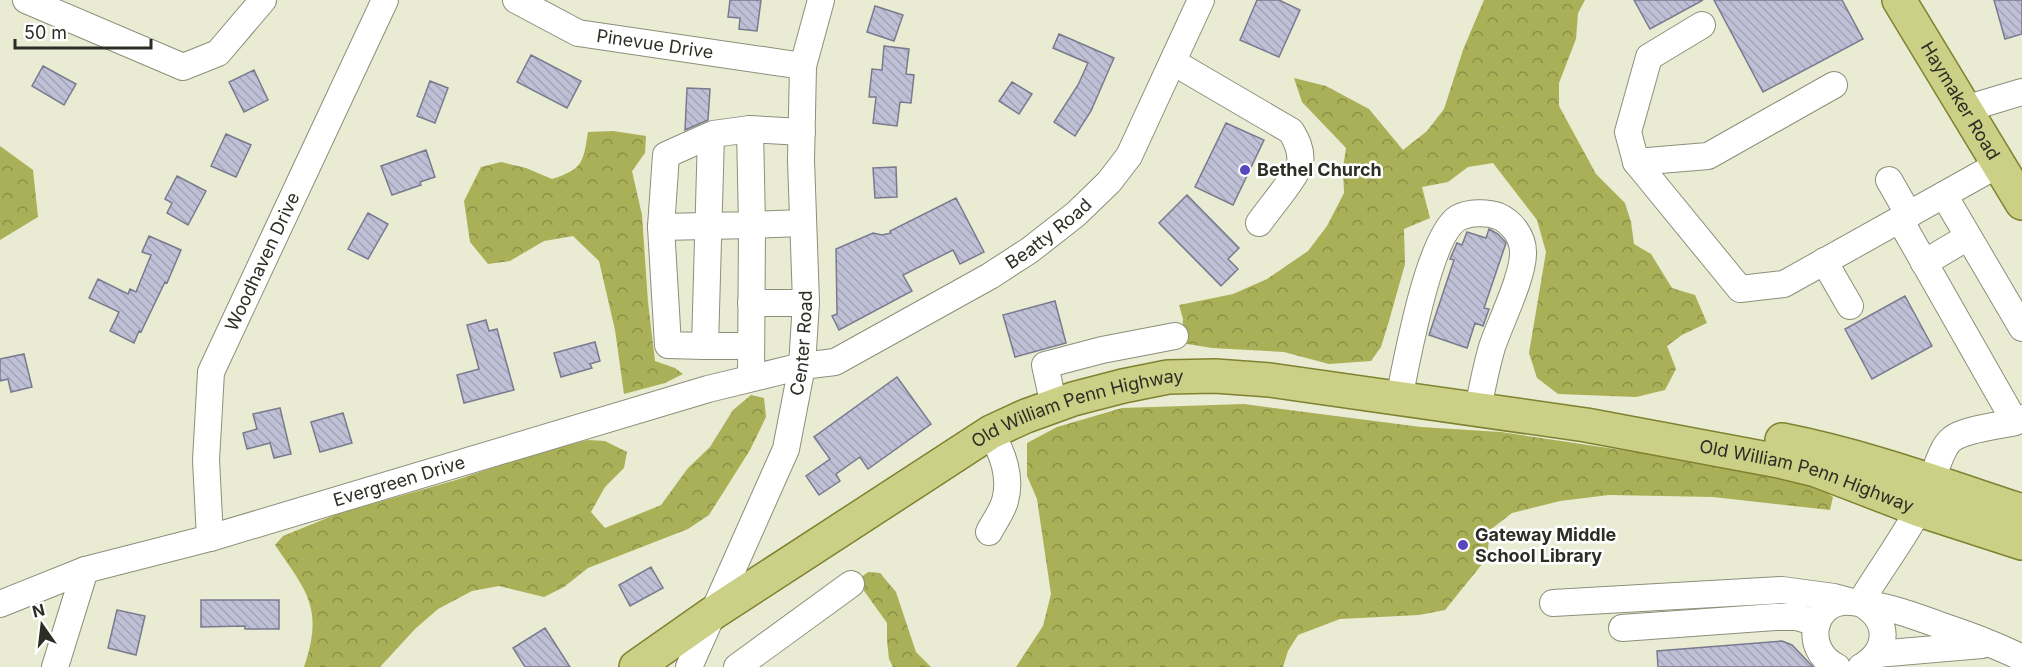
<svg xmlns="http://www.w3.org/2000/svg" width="2022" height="667" viewBox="0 0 2022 667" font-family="Inter,sans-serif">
<defs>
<pattern id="forest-crowns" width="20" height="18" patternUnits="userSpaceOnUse" patternTransform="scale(1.5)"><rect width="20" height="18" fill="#aab057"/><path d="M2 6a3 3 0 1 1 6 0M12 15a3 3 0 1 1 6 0" fill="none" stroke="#8b9048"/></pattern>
<pattern id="building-back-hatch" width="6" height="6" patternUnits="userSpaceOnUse" patternTransform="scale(1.5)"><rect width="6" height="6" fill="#bfbfd6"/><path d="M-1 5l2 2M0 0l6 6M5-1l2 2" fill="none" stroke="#a4a4b8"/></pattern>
</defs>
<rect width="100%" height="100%" fill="#e9ecd3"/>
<path fill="url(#forest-crowns)" d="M1484,0h101l-7,13 -2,26 -17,44v23l37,68 29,29 6,19 3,22 17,10 21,34 23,7 12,28 -25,12 -15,11 9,23 -11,21 -29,7 -78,-3 -21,-16 -8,-25 17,-101 -9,-32 -44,-57 -25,4 -20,15 -26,5 8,31 -26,11 1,35 -16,57 -8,26 -10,14 -42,3 -45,-12 -72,-4 -31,-5 2,-24 -4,-14 54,-11 34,-15 41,-28 19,-25 17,-33 -1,-25 3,-20 -44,-46 -8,-24 32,8 43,23 34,41 24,-19 17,-22 19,-59z
M613,131l33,5 -1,17 -13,18 10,44 6,87 7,59 20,7 8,6 -18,9 -41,11 -9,-64 -16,-69 -26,-25 -29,5 -34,20 -22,3 -18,-22 -6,-41 17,-34 20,-5 25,6 26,11c31,-10 31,-16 36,-47z
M0,146l33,24 5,47 -38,23z
M751,395l13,3 2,19 -16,33 -41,65 -21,14 -100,39 -24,19 -20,10 -45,-11 -27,5 -34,18 -23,20 -35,38h-76c20,-59 3,-75 -29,-122l8,-9 54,-22 119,-34 80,-27 52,-13 17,1 22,11 -3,16 -19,19 -14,25 14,16 56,-23 27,-37 22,-21 23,-37z
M1244,404l177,23 80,5 302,45 30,20 -3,13 -117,-13 -104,-2 -49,6 -48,12 -22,17 -3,28 -42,52 -26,5 -79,4 -42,16 -10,16 -5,16h-267l27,-41 8,-32 -14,-95 -10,-23v-33l30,-16 65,-19z
M868,572l12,1 16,19 20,60 15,15h-38l-4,-8 -2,-18v-18l-25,-35 -2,-10z"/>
<path fill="url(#building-back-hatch)" stroke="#7a7a8f" stroke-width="1.5" d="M730,0h31l-4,31 -18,-2 1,-11 -12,-1z
M1257,0h22l21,10 -21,47 -39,-17z
M1634,0h69l-53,29z
M1714,0h128l21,39 -100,53z
M1994,0h28v34l-17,5z
M875,6l28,9 -9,26 -27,-9z
M1059,34l55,24 -23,53 -16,25 -21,-14 24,-37 10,-22 -35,-15z
M884,46l25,3 -3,25 8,1 -3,28 -11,-1 -3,24 -24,-3 3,-26h-7l3,-28 10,1z
M531,55l50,26 -14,27 -50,-26z
M43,66l33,18 -12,21 -32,-19z
M254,70l14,30 -24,12 -15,-30z
M430,81l18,7 -13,35 -18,-7z
M1012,82l20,12 -13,20 -20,-13z
M687,88l23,1 -2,31 -23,10z
M1226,123l38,17 -31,65 -38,-18z
M226,134l25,11 -15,32 -25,-11z
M426,150l9,27 -15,5 1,3 -29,10 -11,-29z
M896,167l1,30 -22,1 -2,-30z
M177,176l29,15 -18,34 -21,-12 5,-10 -7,-4z
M1187,195l52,53 -11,11 10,10 -17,17 -62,-63z
M956,198l28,54 -24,12 -7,-14 -50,25 9,16 -73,39 -7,-14 5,-2 -1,-65 37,-16 9,2 9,-2 -1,-2z
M368,213l20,11 -20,35 -20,-10z
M1489,229l9,5 8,9 -22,65 5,1 -6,17 -8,-3 -8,25 -38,-13 25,-75 -4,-1 7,-16 5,2 5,-13 19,6z
M149,236l32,14 -14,33 -2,-1 -24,50 -2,-1 -5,12 -24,-12 9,-19 -30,-14 9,-19 30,15 2,-5 6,3 15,-37 -9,-3z
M1905,296l27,50 -60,33 -27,-50z
M1055,301l11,42 -51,14 -12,-42z
M486,320l3,11 8,-2 17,61 -50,13 -7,-28 22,-6 -12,-44z
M595,342l5,19 -10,3 2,4 -31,9 -7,-24z
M24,354l8,33 -21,5 -3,-13 -8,2v-22z
M897,377l34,47 -63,45 -8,-12 -24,17 4,7 -21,14 -13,-19 24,-17 -16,-22z
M280,408l11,46 -17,4 -4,-15 -23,6 -4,-16 14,-4 -4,-15z
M343,413l9,30 -32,9 -9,-30z
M651,567l12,21 -33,18 -11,-21z
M201,600h78v29h-34v-3l-44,1z
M117,610l28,6 -9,39 -28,-7z
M545,628l25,39h-45l-12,-19z
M1782,641l10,4 21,22h-155l-1,-16z"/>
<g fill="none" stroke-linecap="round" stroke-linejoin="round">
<g stroke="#8c8f79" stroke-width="28">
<g id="minor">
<path d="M26,0l157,67 35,-14 45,-53"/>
<path id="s1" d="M516,0l62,33 225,33"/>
<path d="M1702,25l-53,32 -21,75 8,30 104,127 44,-5 215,-120"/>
<path d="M1173,62l118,69c6,10 11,20 9,32 -2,12 -33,48 -41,60"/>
<path d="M1965,109l57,-17"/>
<path d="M711,135l-6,211 -37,-1 -7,-118 5,-72 47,-21 37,-5"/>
<path d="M1636,162l72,-6 126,-71"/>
<path d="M1889,180l20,35"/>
<path d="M1944,195l78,133"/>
<path d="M1900,220l115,202"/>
<path d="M661,227l91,-2 -2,-96 52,3"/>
<path d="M1824,261l26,45"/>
<path d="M1924,263l44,-26"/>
<path d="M751,303h55"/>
<path d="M705,346h46"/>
<path d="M751,378l1,-153 51,-2"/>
<path d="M1399,399c7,-35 30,-164 59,-181 11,-6 29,-6 40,-2 14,6 25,21 25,36 1,23 -23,71 -31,95 -6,21 -10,41 -14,62"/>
<path d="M1054,406l-9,-41 57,-15 73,-14"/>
<path d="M989,532c5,-10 13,-20 16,-31 7,-25 -3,-48 -14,-69"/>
<path id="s2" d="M210,538l-4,-78 5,-88 174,-372"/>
<path d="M1553,603l229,-13 52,7 15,4"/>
<path d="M1860,603c22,-37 49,-71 67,-110 7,-15 13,-45 25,-54 13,-10 46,-13 63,-17l7,-4"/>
<path d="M1860,603c30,16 30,47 1,64"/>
<path id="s3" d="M0,604l85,-34 125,-32 498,-149 94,-23 33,-4 155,-86 40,-26 46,-36 33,-32 20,-26 72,-156"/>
<path d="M1622,628l153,-11h22l20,6"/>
<path d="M1877,654l105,-9"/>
<path d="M55,667l30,-97"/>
<path id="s4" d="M689,667l97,-218 16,-83 4,-64 -5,-142 2,-94 18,-66"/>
<path d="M737,667l114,-83"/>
<path d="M1837,667c-36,-18 -24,-69 14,-65 32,2 64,14 94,25 26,9 52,18 77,31"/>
</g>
</g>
<g stroke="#7e8230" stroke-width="36">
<g id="major">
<path id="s5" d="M1899,0l123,203"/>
<path d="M1782,440c82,16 161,45 240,71"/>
<path id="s6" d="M636,667l77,-54 278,-181 35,-16 47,-17 50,-13 45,-9 47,-1 55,4 316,45 193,36 37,9 104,40 102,33"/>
</g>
</g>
<use href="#minor" stroke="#fff" stroke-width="26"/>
<use href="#major" stroke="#ccd086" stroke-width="33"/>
</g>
<g fill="#5846be" stroke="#fff" stroke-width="2">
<circle cx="1245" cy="170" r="6"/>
<circle cx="1463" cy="545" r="6"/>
</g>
<g text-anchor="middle" stroke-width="5" stroke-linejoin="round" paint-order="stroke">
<g font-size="18" fill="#2c2d24" stroke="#fff">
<text dy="6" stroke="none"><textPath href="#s1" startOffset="148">Pinevue Drive</textPath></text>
<text dy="6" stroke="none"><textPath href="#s5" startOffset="118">Haymaker Road</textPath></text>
<text dy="6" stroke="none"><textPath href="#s3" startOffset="1120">Beatty Road</textPath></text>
<text dy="6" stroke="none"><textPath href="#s2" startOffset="288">Woodhaven Drive</textPath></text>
<text dy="6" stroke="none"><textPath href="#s4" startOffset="346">Center Road</textPath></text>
<text dy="6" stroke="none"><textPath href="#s6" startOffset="516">Old William Penn Highway</textPath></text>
<text dy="6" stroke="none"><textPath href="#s6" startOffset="1260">Old William Penn Highway</textPath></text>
<text dy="6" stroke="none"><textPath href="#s3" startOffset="418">Evergreen Drive</textPath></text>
</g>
<g font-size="18" font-weight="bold" fill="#2c2d24" stroke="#fff" text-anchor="start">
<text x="1257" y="176">Bethel Church</text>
<text x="1475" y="541">Gateway Middle<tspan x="1475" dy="21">School Library</tspan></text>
</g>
</g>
<g transform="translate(42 625) rotate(346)" stroke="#ffffff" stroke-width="4.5" paint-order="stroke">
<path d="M0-4.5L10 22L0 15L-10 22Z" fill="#2c2d24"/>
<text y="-9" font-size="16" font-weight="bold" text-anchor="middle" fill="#2c2d24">N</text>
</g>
<path d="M15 39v9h136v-9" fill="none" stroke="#2c2d24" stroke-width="3"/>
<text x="24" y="39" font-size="18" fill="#2c2d24" stroke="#ffffff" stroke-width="4.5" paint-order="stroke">50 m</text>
</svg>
